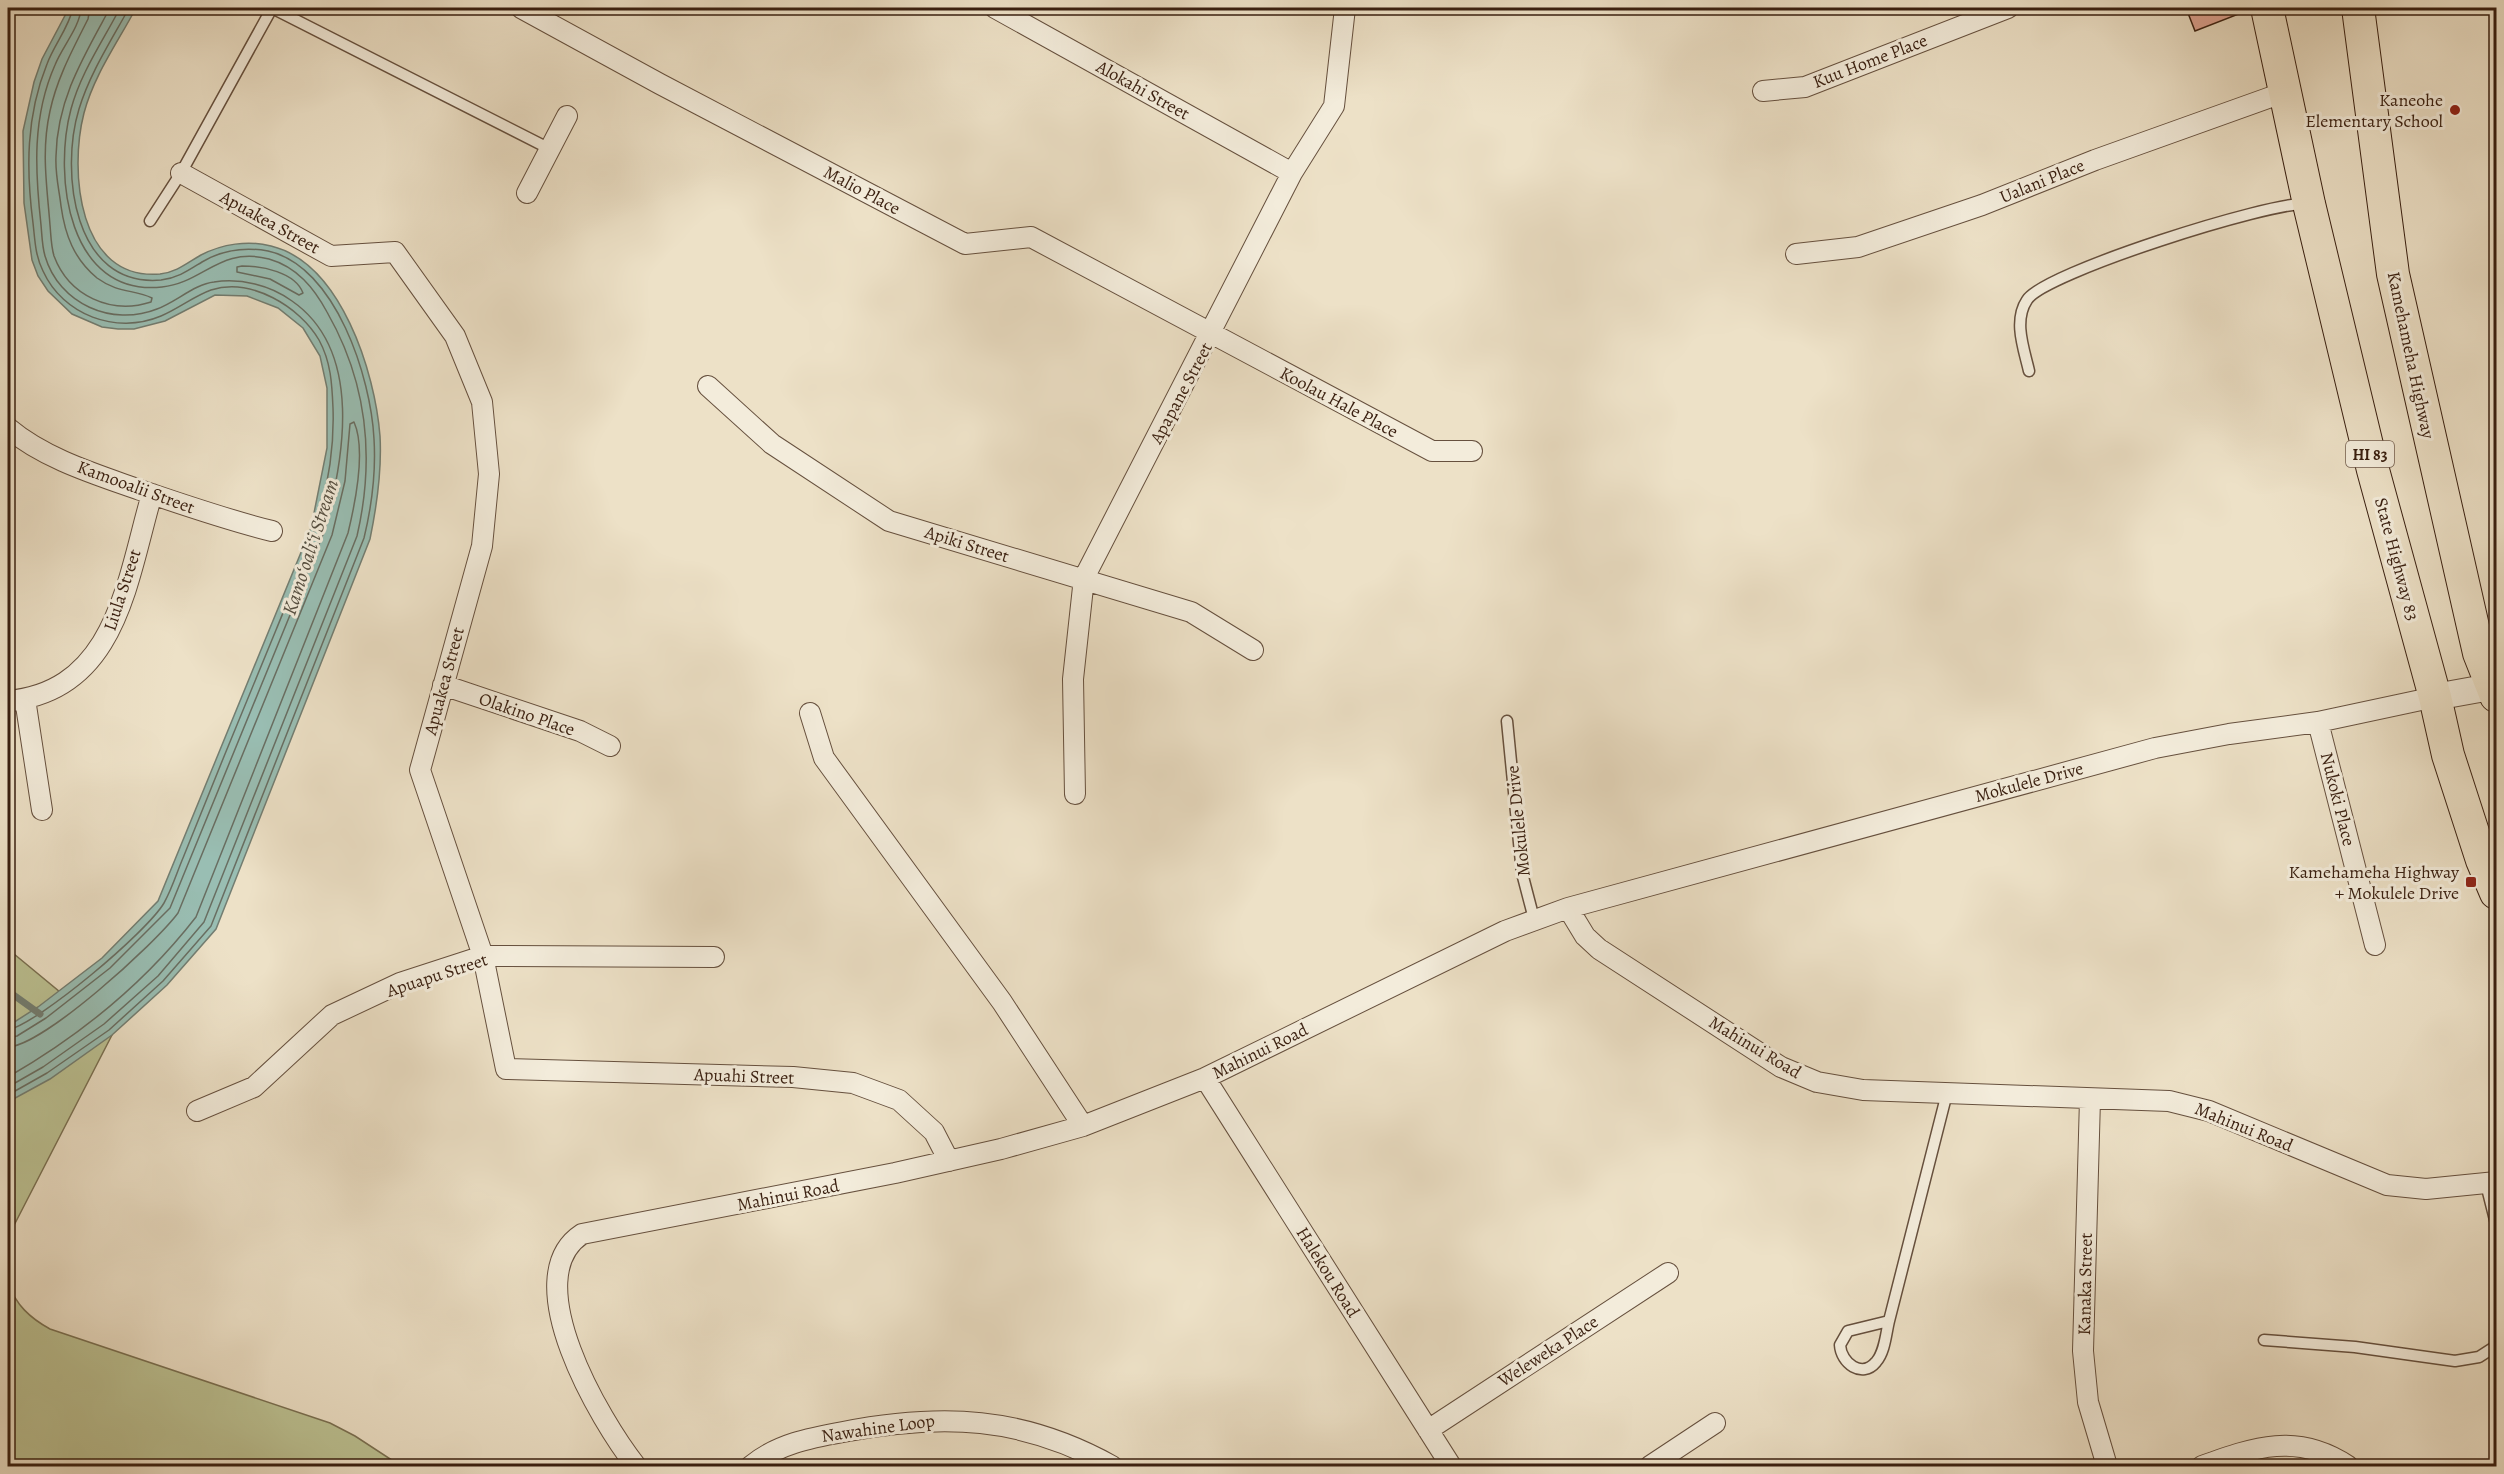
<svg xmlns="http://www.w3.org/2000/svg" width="2504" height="1474" viewBox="0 0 2504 1474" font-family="Alegreya,serif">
<rect width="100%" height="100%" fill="#ede1c7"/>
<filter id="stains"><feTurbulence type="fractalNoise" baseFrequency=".00333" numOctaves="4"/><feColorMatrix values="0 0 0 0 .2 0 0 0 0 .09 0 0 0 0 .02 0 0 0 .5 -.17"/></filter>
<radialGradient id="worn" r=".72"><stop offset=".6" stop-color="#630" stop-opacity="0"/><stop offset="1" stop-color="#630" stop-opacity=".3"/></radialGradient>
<path fill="#bcc293" stroke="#7a7052" stroke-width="1.5" d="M8,949l104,86 -104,202z
M8,1283c8,22 22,35 42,46l280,94 25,13 46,30h-393z"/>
<path fill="#99beb3" stroke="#737e72" stroke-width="1.5" d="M69,8h67c-18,34 -42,67 -52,105 -15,58 -6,168 76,161 17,-2 27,-11 41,-19 21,-11 47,-15 70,-9 70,17 104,126 109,190 2,35 -3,69 -10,103l-154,390 -49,56 -55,50 -62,44 -42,23v-76l30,-19 64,-49 56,-57 153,-373 16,-80v-60l-7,-32 -17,-28 -25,-20 -31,-12 -32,-1 -50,26 -31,8h-16l-16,-2 -30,-13 -24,-23 -10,-15 -6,-16 -8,-57 -1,-72 11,-49 8,-23z"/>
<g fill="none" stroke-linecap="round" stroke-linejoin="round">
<path stroke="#696e62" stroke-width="1.5" d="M90,8l-2,11c-15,30 -31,59 -38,92 -9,40 -3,75 0,114 1,11 1,21 4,31 15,40 57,59 97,46l1,-4c-18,-9 -33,-4 -55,-20 -23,-19 -32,-43 -36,-72 -2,-17 -6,-32 -5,-50 1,-57 28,-100 54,-148
M242,266c20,0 53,6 61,27l-4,2 -29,-16 -33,-7v-5z
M8,1030c31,-7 139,-98 156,-127 8,-14 13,-31 19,-45 14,-35 28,-70 42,-104 17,-42 34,-83 51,-124 30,-74 60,-139 57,-222 -1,-24 -2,-46 -14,-68 -19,-33 -68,-63 -108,-50 -17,6 -33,19 -50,26 -45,19 -98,-1 -118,-45 -8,-16 -8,-31 -10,-48 -7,-54 -7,-107 14,-159 7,-19 22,-37 26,-56
M8,1038l9,-2 29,-18 64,-50 60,-60 154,-376c20,-72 40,-181 -32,-231 -22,-16 -51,-23 -78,-19 -19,2 -38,20 -57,27 -45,18 -98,-5 -112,-53 -3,-10 -3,-21 -4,-31 -6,-55 -9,-108 14,-160 7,-18 25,-38 26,-57
M8,1047c35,-1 147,-103 170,-134l154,-378 13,-54 5,-57 4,-2c12,27 1,82 -6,111l-152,384c-52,67 -115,118 -188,160
M8,1087l35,-20 61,-43 54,-48 46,-54 153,-386c18,-78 10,-154 -30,-224 -13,-24 -30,-45 -58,-53 -49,-13 -66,24 -107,28 -94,10 -109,-111 -91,-178 10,-37 32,-68 49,-101
M8,1095l39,-22 62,-43 54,-49 48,-55 153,-388c8,-33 12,-66 10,-99 -3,-61 -38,-173 -106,-188 -22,-4 -46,-1 -66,11 -13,8 -24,16 -41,18 -88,8 -101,-109 -82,-171 11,-36 32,-68 50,-101"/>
<path stroke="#737e72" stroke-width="7" d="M8,991l32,23"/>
</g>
<path fill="#e1a594" stroke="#391f10" stroke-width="1.5" d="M2186,8h64l-1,2 -54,21z"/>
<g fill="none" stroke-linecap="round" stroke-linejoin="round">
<g stroke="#66503e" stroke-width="13">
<path id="service" d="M150,221l31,-48 91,-165 278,141
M2029,371c-5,-22 -16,-50 -2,-71 16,-27 245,-99 279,-96
M1507,721l15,152 12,46
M2486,1184l10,40
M1889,1321l-41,10 -8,14c1,18 22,34 36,17 9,-10 10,-29 13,-41l58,-228
M2264,1340l91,7 100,14 24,-4 17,-11"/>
</g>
<g stroke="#66503e" stroke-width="22">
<path id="minor" d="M521,8l139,76 305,160 66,-7 401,214h40
M995,8l297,165
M1763,91l42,-4 203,-79
M181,173l150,83 64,-4 60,84 27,66 7,72 -7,72 -62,224 63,186 23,113 287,8 60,6 46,17 35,32 15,29
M527,193l40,-77
M1796,254l62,-7 124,-42 113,-45 190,-68
M708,386l64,58 117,77 302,91 62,38
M8,428c37,31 87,46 132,62 44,15 87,30 132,41
M443,685l137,46 30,15
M25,699l17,111
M8,701c109,-10 119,-122 144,-207
M810,713l14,45 178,244 81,124
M2318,722l57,223
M1075,794l-2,-115 11,-101 208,-405 42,-67 11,-98
M1568,908l587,-160 74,-14 89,-12 117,-25
M1205,1078l246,388
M2090,1099l-7,252 5,51 19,64
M197,1111l57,-24 78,-72 68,-32 83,-27 231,1
M1428,1430l240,-157
M636,1466c-35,-44 -121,-188 -54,-232l313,-61 106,-24 82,-23 122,-48 300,-147 63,-23 17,28 14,13 182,118 36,15 46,8 306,11 40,10 178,74 39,4 70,-7
M751,1466c26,-22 59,-28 92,-34 99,-19 179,-16 269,34
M1650,1466l65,-43
M2202,1466c53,-19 95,-34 146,0"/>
</g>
<g stroke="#66503e" stroke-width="28">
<path id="tertiary" d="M2435,697l61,-11"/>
</g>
<g stroke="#391f10" stroke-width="34">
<path id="primary" d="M2267,8l42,196 64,266 62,227 13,58 34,105 14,33
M2358,8l35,266 86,379 17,43"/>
</g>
<use href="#service" stroke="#f3ecdb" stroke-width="10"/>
<use href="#minor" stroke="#f3ecdb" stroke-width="20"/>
<use href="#tertiary" stroke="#f3ecdb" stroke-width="26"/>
<use href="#primary" stroke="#ede1c7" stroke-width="32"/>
</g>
<g fill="#8f2418" stroke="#f3ecdb" stroke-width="2">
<circle cx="2455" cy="110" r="6"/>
<rect x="2465" y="876" width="12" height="12" rx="3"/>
</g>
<g text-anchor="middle" stroke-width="6" stroke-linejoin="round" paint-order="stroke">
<rect fill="#f3ecdb" stroke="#715c4d" stroke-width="1.5" x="2346" y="441" width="48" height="26" rx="4.5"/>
<g font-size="16" font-weight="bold" fill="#391f10">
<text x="2370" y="460">HI 83</text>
</g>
<g font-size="18" fill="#391f10" stroke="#f3ecdb">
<text transform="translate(1870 61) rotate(-21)" y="6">Kuu Home Place</text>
<text transform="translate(1143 90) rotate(29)" y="6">Alokahi Street</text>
<text transform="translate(2042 181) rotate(-22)" y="6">Ualani Place</text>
<text transform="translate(862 190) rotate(28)" y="6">Malio Place</text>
<text transform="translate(270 222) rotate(29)" y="6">Apuakea Street</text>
<text transform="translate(2411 355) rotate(78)" y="6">Kamehameha Highway</text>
<text transform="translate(1181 393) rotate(-62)" y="6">Apapane Street</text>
<text transform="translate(1339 402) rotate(28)" y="6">Koolau Hale Place</text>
<text transform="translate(136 487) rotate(20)" y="6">Kamooalii Street</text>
<text transform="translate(967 544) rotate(17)" y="6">Apiki Street</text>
<text transform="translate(2397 559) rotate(75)" y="6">State Highway 83</text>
<text transform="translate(122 590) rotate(-72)" y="6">Liula Street</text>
<text transform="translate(444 681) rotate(-75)" y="6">Apuakea Street</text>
<text transform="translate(527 714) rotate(19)" y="6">Olakino Place</text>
<text transform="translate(2029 782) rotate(-15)" y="6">Mokulele Drive</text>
<text transform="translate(2338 799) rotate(76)" y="6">Nukoki Place</text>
<text transform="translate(1518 821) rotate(-96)" y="6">Mokulele Drive</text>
<text transform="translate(437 975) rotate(-18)" y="6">Apuapu Street</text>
<text transform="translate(1755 1047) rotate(31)" y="6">Mahinui Road</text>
<text transform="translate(1260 1051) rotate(-26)" y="6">Mahinui Road</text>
<text transform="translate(744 1076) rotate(2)" y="6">Apuahi Street</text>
<text transform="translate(2244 1127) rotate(22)" y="6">Mahinui Road</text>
<text transform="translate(788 1195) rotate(-11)" y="6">Mahinui Road</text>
<text transform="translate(1328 1272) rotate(58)" y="6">Halekou Road</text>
<text transform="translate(2085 1284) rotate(-89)" y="6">Kanaka Street</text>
<text transform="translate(1548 1351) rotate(-33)" y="6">Weleweka Place</text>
<text transform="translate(878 1428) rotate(-8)" y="6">Nawahine Loop</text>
</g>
<g font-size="18" fill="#391f10" stroke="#f3ecdb" text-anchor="end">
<text x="2443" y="106">Kaneohe<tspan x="2443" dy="21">Elementary School</tspan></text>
<text x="2459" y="878">Kamehameha Highway<tspan x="2459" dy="21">+ Mokulele Drive</tspan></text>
</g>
<g font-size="20" font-style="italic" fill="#564f41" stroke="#f3ecdb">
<text transform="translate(310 547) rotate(-72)" y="7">Kamoʻoaliʻi Stream</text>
</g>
</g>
<rect width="2504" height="1474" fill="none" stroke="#ede1c7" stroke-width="30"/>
<rect x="9" y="9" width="2486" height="1456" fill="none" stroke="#391f10" stroke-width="3"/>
<rect x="15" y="15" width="2474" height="1444" fill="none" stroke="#391f10" stroke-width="1.5"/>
<rect width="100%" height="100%" filter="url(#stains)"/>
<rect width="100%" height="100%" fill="url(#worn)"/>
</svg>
